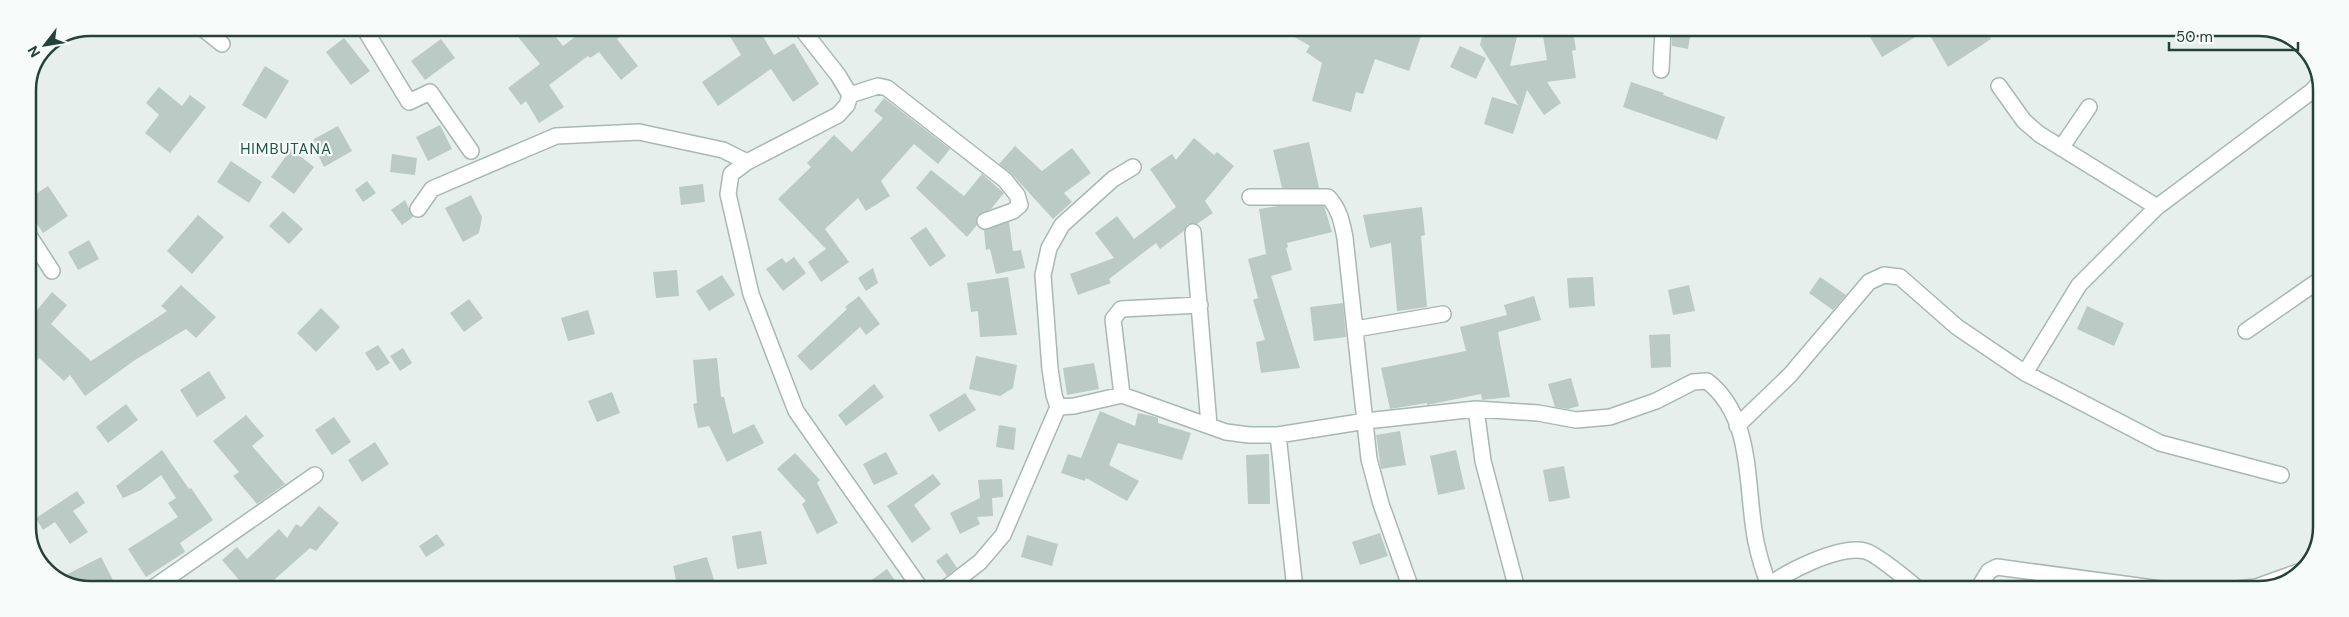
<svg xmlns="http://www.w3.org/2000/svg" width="2349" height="617" viewBox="0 0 2349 617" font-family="'DM Sans',sans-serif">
<rect width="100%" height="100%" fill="#e6efeb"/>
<path fill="#bbcac4" d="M511,28h38l14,18 24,-18h44l-14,11 21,27 -17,14 -22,-28 -9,6 -2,-2 -39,29 15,22 -25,16 -13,-22 -5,4 -13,-17 32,-24z
M725,28h33l16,27 20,-12 25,41 -26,18 -22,-33 -53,37 -16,-24 39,-27z
M1279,28h119l23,8 -12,35 -34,-12 -12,35 -7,-2 -5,20 -39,-11 10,-38 -16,-11 4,-6z
M1484,28h35l-9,38 37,-6 -4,-24 30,-5 3,19 -4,1 4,27 -29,4 14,21 -17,12 -17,-25 -14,44 -29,-10 8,-27 26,8 -38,-60z
M1672,28l19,3 -3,18 -16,-3z
M1865,29h120l6,10 -43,28 -21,-37 -45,27z
M344,38l26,33 -19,14 -25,-33z
M441,39l14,19 -30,22 -14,-19z
M1460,46l26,12 -10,21 -26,-12z
M265,66l24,15 -23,38 -24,-14z
M1631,82l33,11 -1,2 62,22 -8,23 -94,-33z
M159,87l23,19 8,-11 16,12 -36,46 -25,-20 14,-18 -13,-12z
M884,98l66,51 -12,15 -24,-20 -33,37 9,15 -24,15 -8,-13 -33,31 24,33 -28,20 -13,-20 18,-13 -48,-50 33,-32 -4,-4 27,-28 18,17 31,-34 -9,-7z
M440,125l12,24 -24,12 -12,-24z
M338,126l14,25 -28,16 -8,-16 -2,-12z
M1194,138l20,17 3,-3 17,14 -29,35 8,12 -16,11h-9l-4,7 -24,18 -4,-6 -47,36 2,4 -33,12 -8,-21 44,-16 -19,-25 22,-17 17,23 42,-32 -26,-38 22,-15 4,6z
M1309,142l10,46h-37l-9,-38z
M1015,146l27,25 30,-23 19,25 -27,20 8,9 -19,17 -41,-45 -13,-10z
M291,149l23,18 -20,27 -23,-17z
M392,154l25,4 -2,17 -25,-3z
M231,161l31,21 -13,21 -32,-21z
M931,170l33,26 18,-22 22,19 -13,16 -13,6 -1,10 -10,12 -51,-49z
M367,181l9,12 -13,9 -8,-12z
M703,184l2,18 -24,3 -2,-18z
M48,186l20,30 -25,17 -15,-23v-11z
M471,195l11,22 -3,16 -16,9 -18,-34z
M405,200l8,17 -11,8 -11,-15z
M1278,206h46l8,26 -45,11 1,4 -2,1 6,22 -21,6 29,92 -39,5 -5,-31 9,-2 -12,-40 5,-2 -10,-39 18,-5 -7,-45z
M1422,207l3,28 -4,1 6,71 -30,4 -6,-68 -21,5 -7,-33z
M283,211l20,18 -14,15 -20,-18z
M198,215l26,22 -32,37 -25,-23z
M1009,222l4,29 8,-1 4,18 -29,6 -6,-25 -4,1 -2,-20z
M926,227l20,29 -16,11 -20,-29z
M89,240l10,19 -21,11 -10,-18z
M794,257l12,16 -23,18 -17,-22 16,-11 4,5z
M873,268l5,15 -12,8 -8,-13z
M677,270l2,26 -23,2 -3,-26z
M722,275l13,20 -26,16 -13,-20z
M1008,277l9,58 -37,2 -2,-26 -7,1 -4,-29z
M1593,277l2,29 -26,2 -2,-30z
M1820,277l26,18 -13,15 -24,-17z
M181,285l35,32 -20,21 -10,-9 -51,31 -50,36 -15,-21 -6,6 -25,-23 -11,14v-51l24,-29 15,13 -16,19 40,37 76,-50 -6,-5z
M1689,285l6,26 -22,4 -5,-25z
M859,296l21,28 -14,11 -6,-8 -49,44 -14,-15 50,-47 -2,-2z
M1534,296l7,24 -43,12 12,65 -28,3 -1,-6 -54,11v-2l-37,6 -9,-41 85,-17 -6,-24 47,-12 -3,-10z
M469,299l14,19 -19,14 -14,-19z
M1343,303l3,34 -32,4 -4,-34z
M2087,306l37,17 -10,23 -37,-17z
M321,308l19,19 -24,25 -19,-19z
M588,310l7,24 -27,7 -7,-23z
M1670,334l1,33 -20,1 -2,-33z
M378,345l12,18 -13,8 -12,-18z
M403,348l9,15 -12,8 -10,-15z
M976,356l41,9 -4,23 -13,8 -31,-7z
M717,358l4,39h3l9,37 21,-10 10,19 -37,19 -18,-36 -11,2 -5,-24 4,-1 -4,-43z
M1094,363l5,26 -32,6 -4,-27z
M209,371l17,27 -29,19 -17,-27z
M1571,378l8,28 -11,3 -13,-2 -7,-23z
M874,384l10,13 -38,29 -8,-11z
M612,392l8,21 -23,9 -9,-21z
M965,393l11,17 -37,22 -10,-17z
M126,404l12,16 -30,23 -12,-16z
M1100,411l35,15 3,-13 14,3 6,2v5l33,10 -9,27 -64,-17 -9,22 30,16 -12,20 -41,-23 -1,3 -24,-8 7,-19 13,4z
M246,415l18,21 -12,10 33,38 -28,20 -24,-28 6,-4 -26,-31z
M334,417l17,25 -19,13 -17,-25z
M999,425l17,3 -2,22 -18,-3z
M1400,431l6,34 -25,4 -5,-34z
M375,442l14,22 -27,18 -14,-22z
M162,450l27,39 2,-1 22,32 -33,23 5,9 -39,25 -18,-28 50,-32 -10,-14 8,-5 -15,-23 -20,15 -18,8 -7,-12z
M1456,450l9,39 -27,6 -8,-39z
M886,452l12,22 -24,11 -11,-21z
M795,453l25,27 -3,3 21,40 -21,11 -15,-30 4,-3 -29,-32z
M1269,454l1,50h-22l-2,-49z
M1564,466l6,32 -21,4 -6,-32z
M933,474l8,10 -27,21 17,24 -19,14 -25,-37z
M1002,479l1,18 -11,1 1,18 -16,1 3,7 -20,10 -10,-21 30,-15 -2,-18z
M77,491l8,12 -12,8 15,21 -18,12 -15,-22 -12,8 -7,-12z
M319,506l20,17 -23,28 -6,-3 -45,40h-19l-24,-28 15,-13 10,12 32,-30 8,9 9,-14 5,3z
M761,531l6,33 -30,5 -5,-33z
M1380,533l8,23 -28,9 -8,-23z
M437,534l8,11 -19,12 -7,-11z
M1027,535l31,9 -6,22 -31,-9z
M947,553l10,15 -10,8 -11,-15z
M101,557l16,31h-39l-18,-10z
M707,557l7,23 -36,9 -5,-23z
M887,569l14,20h-42z"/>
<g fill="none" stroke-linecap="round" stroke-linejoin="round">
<g stroke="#a8b8b2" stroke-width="18">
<path id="minor" d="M202,28l20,16
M364,28l45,74 21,-10 41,59
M801,28l37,47 12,20 -3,10 -9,10 -91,47 -16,12 -3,20 23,100 45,117 125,178
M1661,70l2,-42
M1999,86l25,35 15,13 118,73
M850,95l28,-9 9,2 118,92 12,15 3,10 -7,6 -28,10
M2061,148l28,-41
M1250,197h78c11,11 14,25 17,41l24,221 12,45 28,79
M418,209l14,-20 124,-53 83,-4 84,18 24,12
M1193,232l16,193
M28,234l24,37
M1356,329l87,-15
M2246,331l75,-52
M2025,373l54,-88 78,-78 155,-116 8,-9
M1122,395l-9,-76 8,-10 79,-4
M1058,407l-4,-12 -4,-26 -7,-94 6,-27 13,-23 51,-46 20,-12
M1476,409l7,52 34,128
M1737,426l53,-51 79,-93 15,-7 16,2 57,50 68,46 135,70 121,32
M1278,435l17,154
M153,588l162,-113
M945,589l35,-27 23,-27 55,-128 16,-1 48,-11 104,37 23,3h29l88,-14 110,-12 62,4 38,7 34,-3 46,-16 37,-19 14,-1c48,37 38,107 49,161 3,15 8,30 13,44
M1766,589c17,-17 74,-44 99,-38 10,2 44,30 53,38
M1978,589l11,-18 8,-4 164,22
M2236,589l20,-2 45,-16"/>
</g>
<use href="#minor" stroke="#fff" stroke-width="15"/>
</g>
<g text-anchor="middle" stroke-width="4.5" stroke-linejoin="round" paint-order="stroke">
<g font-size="15" letter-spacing="1" fill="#1f5548" stroke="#f7fbf9">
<text x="286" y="154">HIMBUTANA</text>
</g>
</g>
<path d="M0 0H2349V617H0ZM90 36H2259A54 54 0 0 1 2313 90V527A54 54 0 0 1 2259 581H90A54 54 0 0 1 36 527V90A54 54 0 0 1 90 36Z" fill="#f7fbf9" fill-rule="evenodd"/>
<path fill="none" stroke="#24423a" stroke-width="2.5" d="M90 36H2259A54 54 0 0 1 2313 90V527A54 54 0 0 1 2259 581H90A54 54 0 0 1 36 527V90A54 54 0 0 1 90 36Z"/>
<g transform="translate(45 45) rotate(239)" stroke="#f7fbf9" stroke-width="4" paint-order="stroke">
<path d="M0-4L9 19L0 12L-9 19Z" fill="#24423a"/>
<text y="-8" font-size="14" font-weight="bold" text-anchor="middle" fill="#24423a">N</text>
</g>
<path d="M2169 42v8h129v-8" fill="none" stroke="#24423a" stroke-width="2.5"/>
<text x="2176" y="42" font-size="15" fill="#24423a" stroke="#f7fbf9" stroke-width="4" paint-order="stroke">50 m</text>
</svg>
